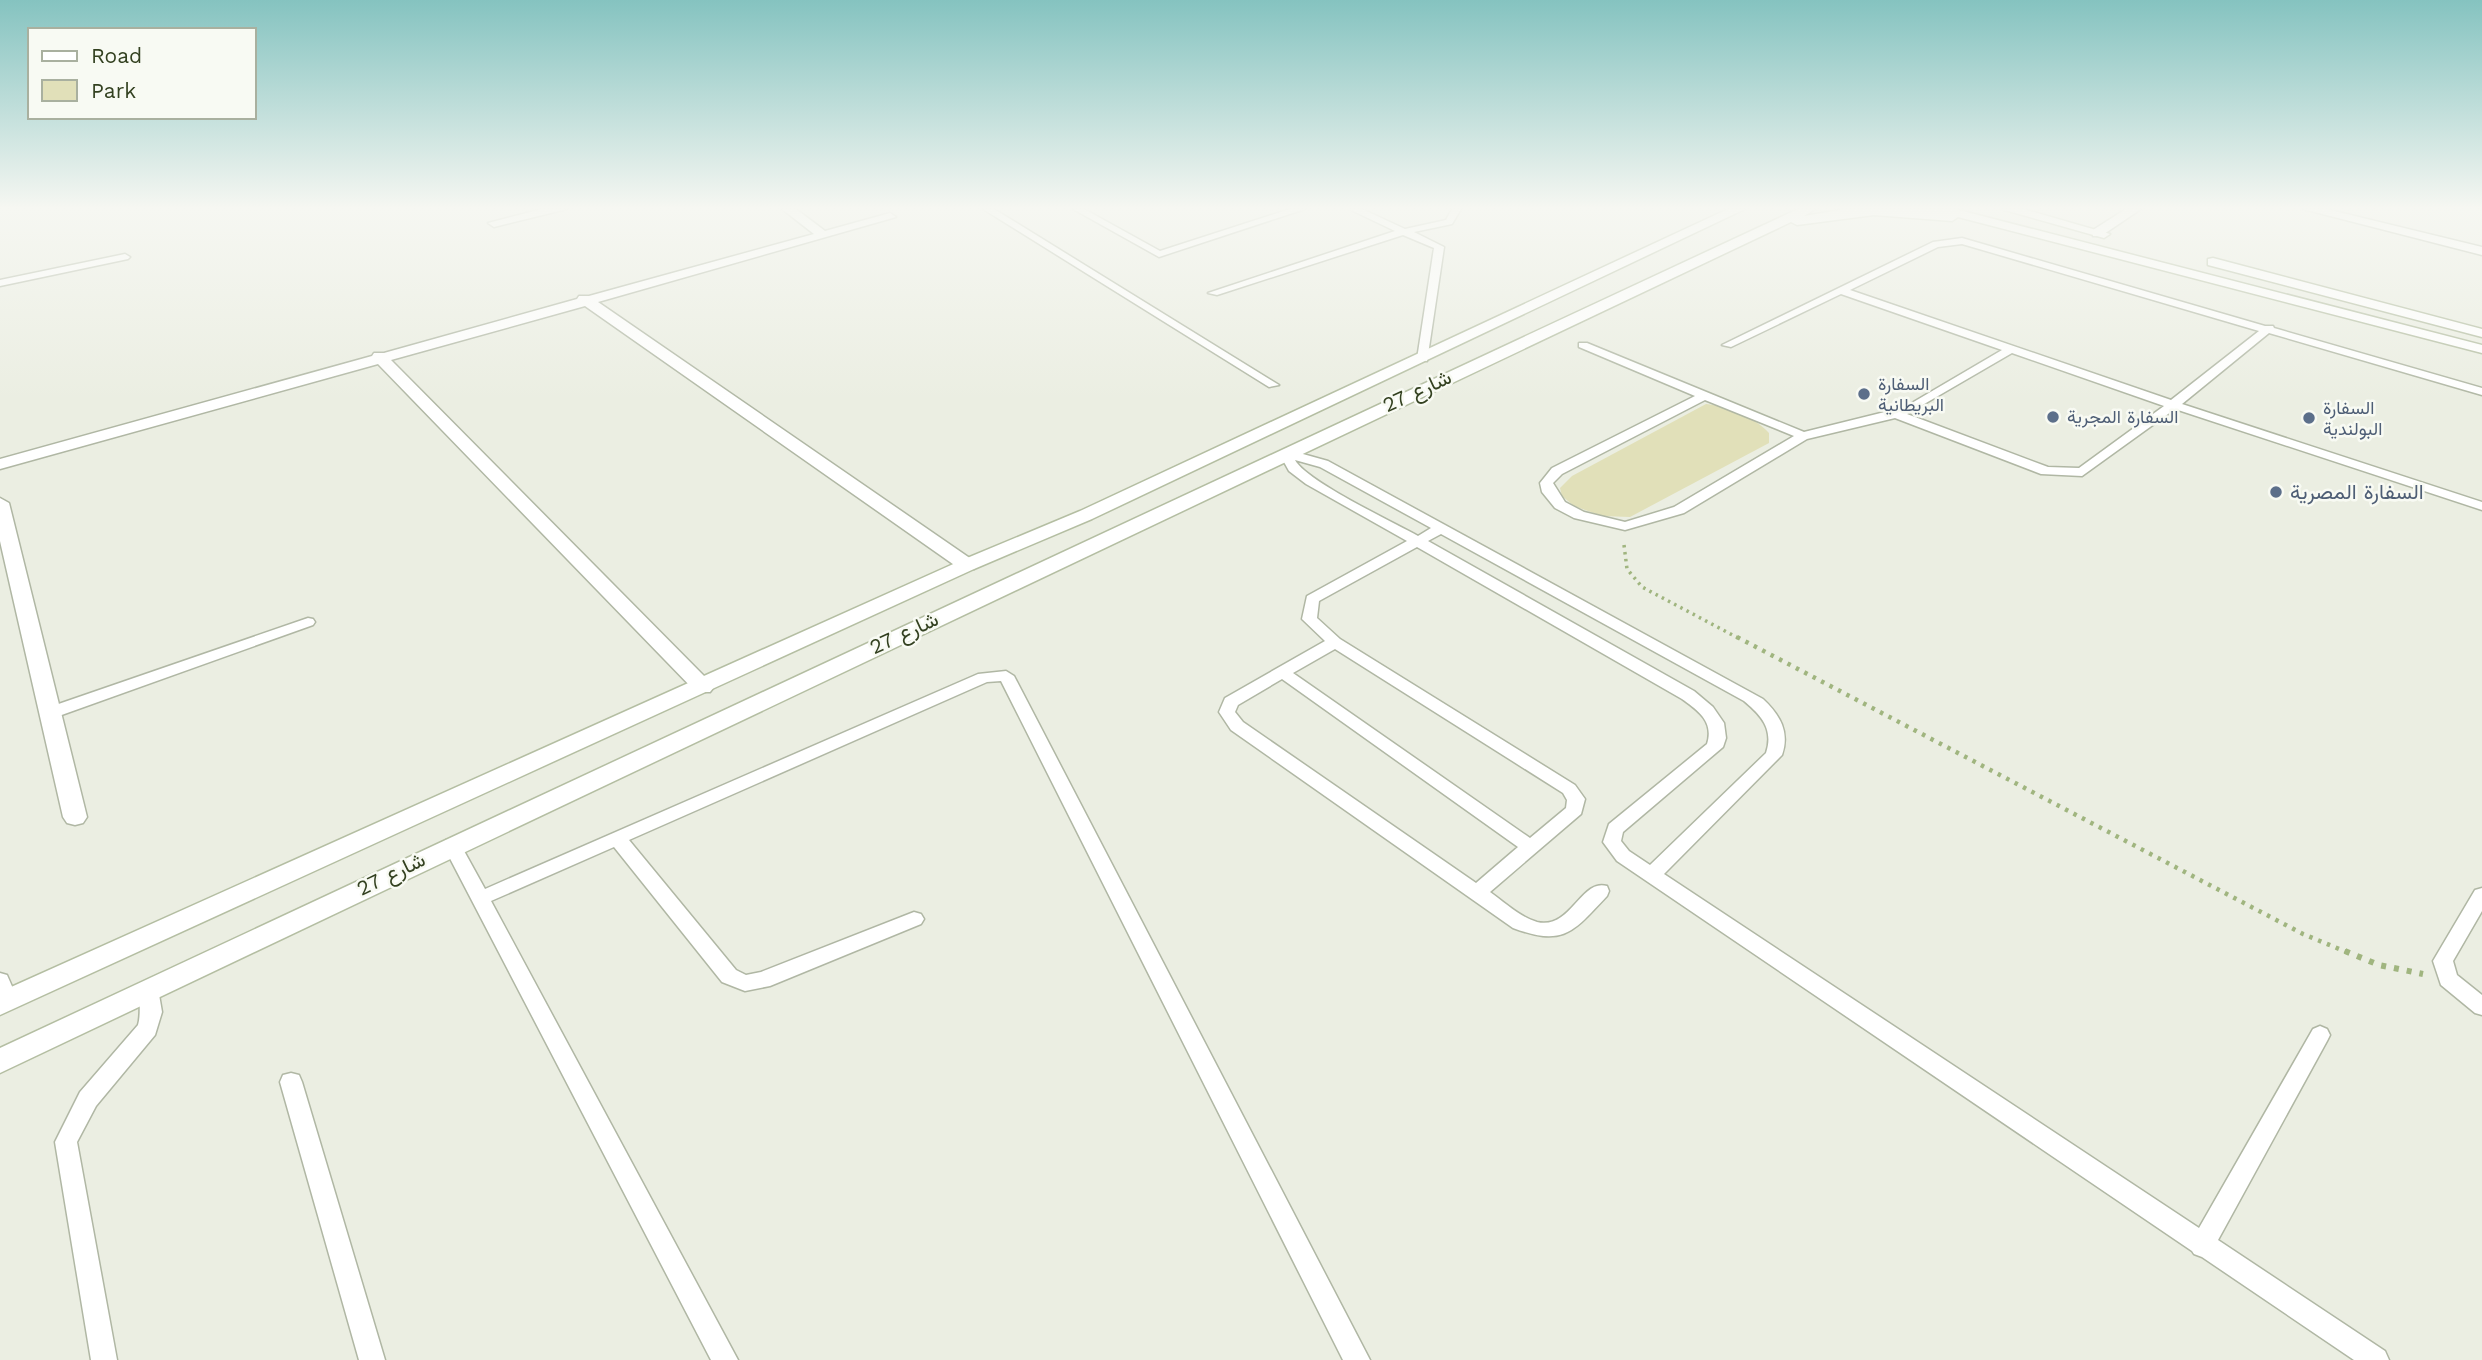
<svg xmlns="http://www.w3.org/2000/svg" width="2482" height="1360" viewBox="0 0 2482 1360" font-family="'Work Sans',Vazirmatn,sans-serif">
<rect width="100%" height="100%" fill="#ebeee2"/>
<path fill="#e1e0b9" d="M1706,404c22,2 48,13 63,29v10l-139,74 -28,-1 -28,-10 -12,-10 -2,-8 12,-12z"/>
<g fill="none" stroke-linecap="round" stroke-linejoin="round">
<g stroke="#b0b7a4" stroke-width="3">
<path id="lane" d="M983,209h11l285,176 -10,2z
M1073,209h11l76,42 130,-42h15l-146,48z
M1349,209h13l43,20 41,-9 6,-11h9l-9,15 -38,8 30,15 -17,114 -10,-2 17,-111 -31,-13 -186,60 -9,-2 187,-62z
M1962,238l303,88h8l1,2 208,60v7l-213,-62 -87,71 300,98v8l-307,-101 -93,67 -41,-2 -146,-56 -88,21 -123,74 -59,17 -51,-12 -19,-10 -13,-16 -2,-9 12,-15 143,-72 -116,-49v-4h8l217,89 101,-25 97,-57 -161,-56 -110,53 -9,-2 211,-103zM1962,244l297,87 -88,69 -321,-110 88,-43zM2012,353l152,53 -85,62 -31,-1 -141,-53zM1705,400l89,36 -120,71 -49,15 -41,-10 -19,-10 -12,-19 9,-9z
M125,254l5,3 -2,2 -128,27v-6z
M1285,449l43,12 435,238c17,16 27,33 19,56l-118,119 535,354 114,-199 7,-3 7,3 3,6 -3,6 -109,199 167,111 4,9h-35l-152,-103 -8,-3 -2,-3 -575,-390 -14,-19 6,-18 98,-80c7,-22 -8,-33 -25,-45l-265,-152 -98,54 -2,17 23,21 235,146 10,14 -4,15 -91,78c14,10 30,25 47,30 34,8 44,-44 70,-36l2,5 -2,5c-34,36 -43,51 -94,32l-282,-198 -12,-18 6,-14 100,-57 -23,-22 5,-23 100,-55 -101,-57 -17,-13 -10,-18zM1295,460l25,7 111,61 -13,8c-25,-14 -112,-55 -123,-76zM1441,534l303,167c17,14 30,28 22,52l-116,112 -21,-14 -8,-10 2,-9 100,-85 3,-9 -2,-15 -11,-16 -19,-16 -266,-150zM1335,649l228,144 4,7 -1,8 -36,30 -237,-165zM1282,679l236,168 -42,36 -233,-161 -8,-10 3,-7z
M308,618l5,1 2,3 -2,3 -257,92 -6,1 -8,-5 2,-4z
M1006,671l8,5 356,684h-27l-342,-679 -14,1 -358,158 107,130 10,5 15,-3 153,-60 7,2 3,5 -3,5 -151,62 -25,5 -23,-9 -108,-135 -123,54 247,459h-27l-268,-515 3,-5h12l27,49 493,-215z
M2482,888v23l-29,50 4,14 25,20v20l-7,-2 -34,-28 -8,-24 42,-71z
M0,973l7,2 11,25 -3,6 -7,2 -8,-4z
M150,981l7,2 5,29 -7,23 -59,71 -19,36 40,218h-26l-36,-218 25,-50 58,-67c4,-13 -1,-30 5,-42z
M291,1073l8,2 3,7 83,278h-26l-79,-278 3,-7z"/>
</g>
<g stroke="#b0b7a4" stroke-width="3">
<path id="street" d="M542,209h25l-73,18 -6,-4z
M782,209h14l29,22 65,-18 6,4 -298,85 376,259 2,4 -2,4h-14l-375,-263 -194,54 319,322 4,5 -4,5h-14l-318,-328 -378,105v-10l372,-103 2,-3h10l193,-54 2,-3h10l225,-62z
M2126,209h15l-40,27h-8v-6z
M2303,209h23l156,38v8z
M0,498l9,5 78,314 -4,6 -8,2 -8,-2 -4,-6 -63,-276z"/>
</g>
<g stroke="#b4bea2" stroke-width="3">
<path id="secondary" d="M1728,209h17l-653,310 -118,50 -974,446v-23l960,-431 120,-50z
M1798,209h17l-11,7 42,-7h109l527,136v8l-524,-136 -6,4 -78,-6 -77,10 -6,-3 -1791,851v-25z
M2001,209h22l87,25 -6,4z
M2213,258l269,71v8l-274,-72v-6z"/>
</g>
<path stroke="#a0b57f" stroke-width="3.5" stroke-dasharray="2.5 4.5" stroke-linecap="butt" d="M1624,545l3,24 15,18 98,52"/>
<path stroke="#a0b57f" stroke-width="4.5" stroke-dasharray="3.5 6" stroke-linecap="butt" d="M1737,637l566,297 46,19"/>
<path stroke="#a0b57f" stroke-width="6" stroke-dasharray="5 8" stroke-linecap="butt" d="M2345,951l34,14 44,9"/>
<use href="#lane" fill="#fff" fill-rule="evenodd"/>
<use href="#street" fill="#fff" fill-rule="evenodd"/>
<use href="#secondary" fill="#fff" fill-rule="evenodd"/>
</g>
<linearGradient id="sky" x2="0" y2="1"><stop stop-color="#85c3c0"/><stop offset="0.52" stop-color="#f6f7f2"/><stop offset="1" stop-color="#f6f7f2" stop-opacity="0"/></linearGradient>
<rect width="2482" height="400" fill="url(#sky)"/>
<g fill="#5c6f8a" stroke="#f8faf3" stroke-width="2.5">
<circle cx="1864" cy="394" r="7"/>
<circle cx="2053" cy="417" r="7"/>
<circle cx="2309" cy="418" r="7"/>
<circle cx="2276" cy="492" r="7"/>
</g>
<g text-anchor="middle" stroke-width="5" stroke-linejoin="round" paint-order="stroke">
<g font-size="18" fill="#4e5e75" stroke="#f8faf3" text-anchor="start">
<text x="1878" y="390">السفارة<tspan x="1878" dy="21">البريطانية</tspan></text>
<text x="2323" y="414">السفارة<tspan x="2323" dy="21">البولندية</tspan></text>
<text x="2067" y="423">السفارة المجرية</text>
</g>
<g font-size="21" fill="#334120" stroke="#f8faf3">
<text transform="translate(1417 391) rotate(-25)" y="7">شارع 27</text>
<text transform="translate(904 633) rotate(-25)" y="7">شارع 27</text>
<text transform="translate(391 874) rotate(-26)" y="7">شارع 27</text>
</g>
<g font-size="21" fill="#4e5e75" stroke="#f8faf3" text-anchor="start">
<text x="2290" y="499">السفارة المصرية</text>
</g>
</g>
<rect x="28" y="28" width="228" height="91" fill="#f8faf3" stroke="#a9b09f" stroke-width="2"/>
<rect x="42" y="51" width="35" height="10" fill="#ffffff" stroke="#a9b09f" stroke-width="2"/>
<text x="91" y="63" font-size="21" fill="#334120">Road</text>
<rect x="42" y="80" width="35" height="21" fill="#e1e0b9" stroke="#a9b09f" stroke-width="2"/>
<text x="91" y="98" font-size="21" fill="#334120">Park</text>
</svg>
